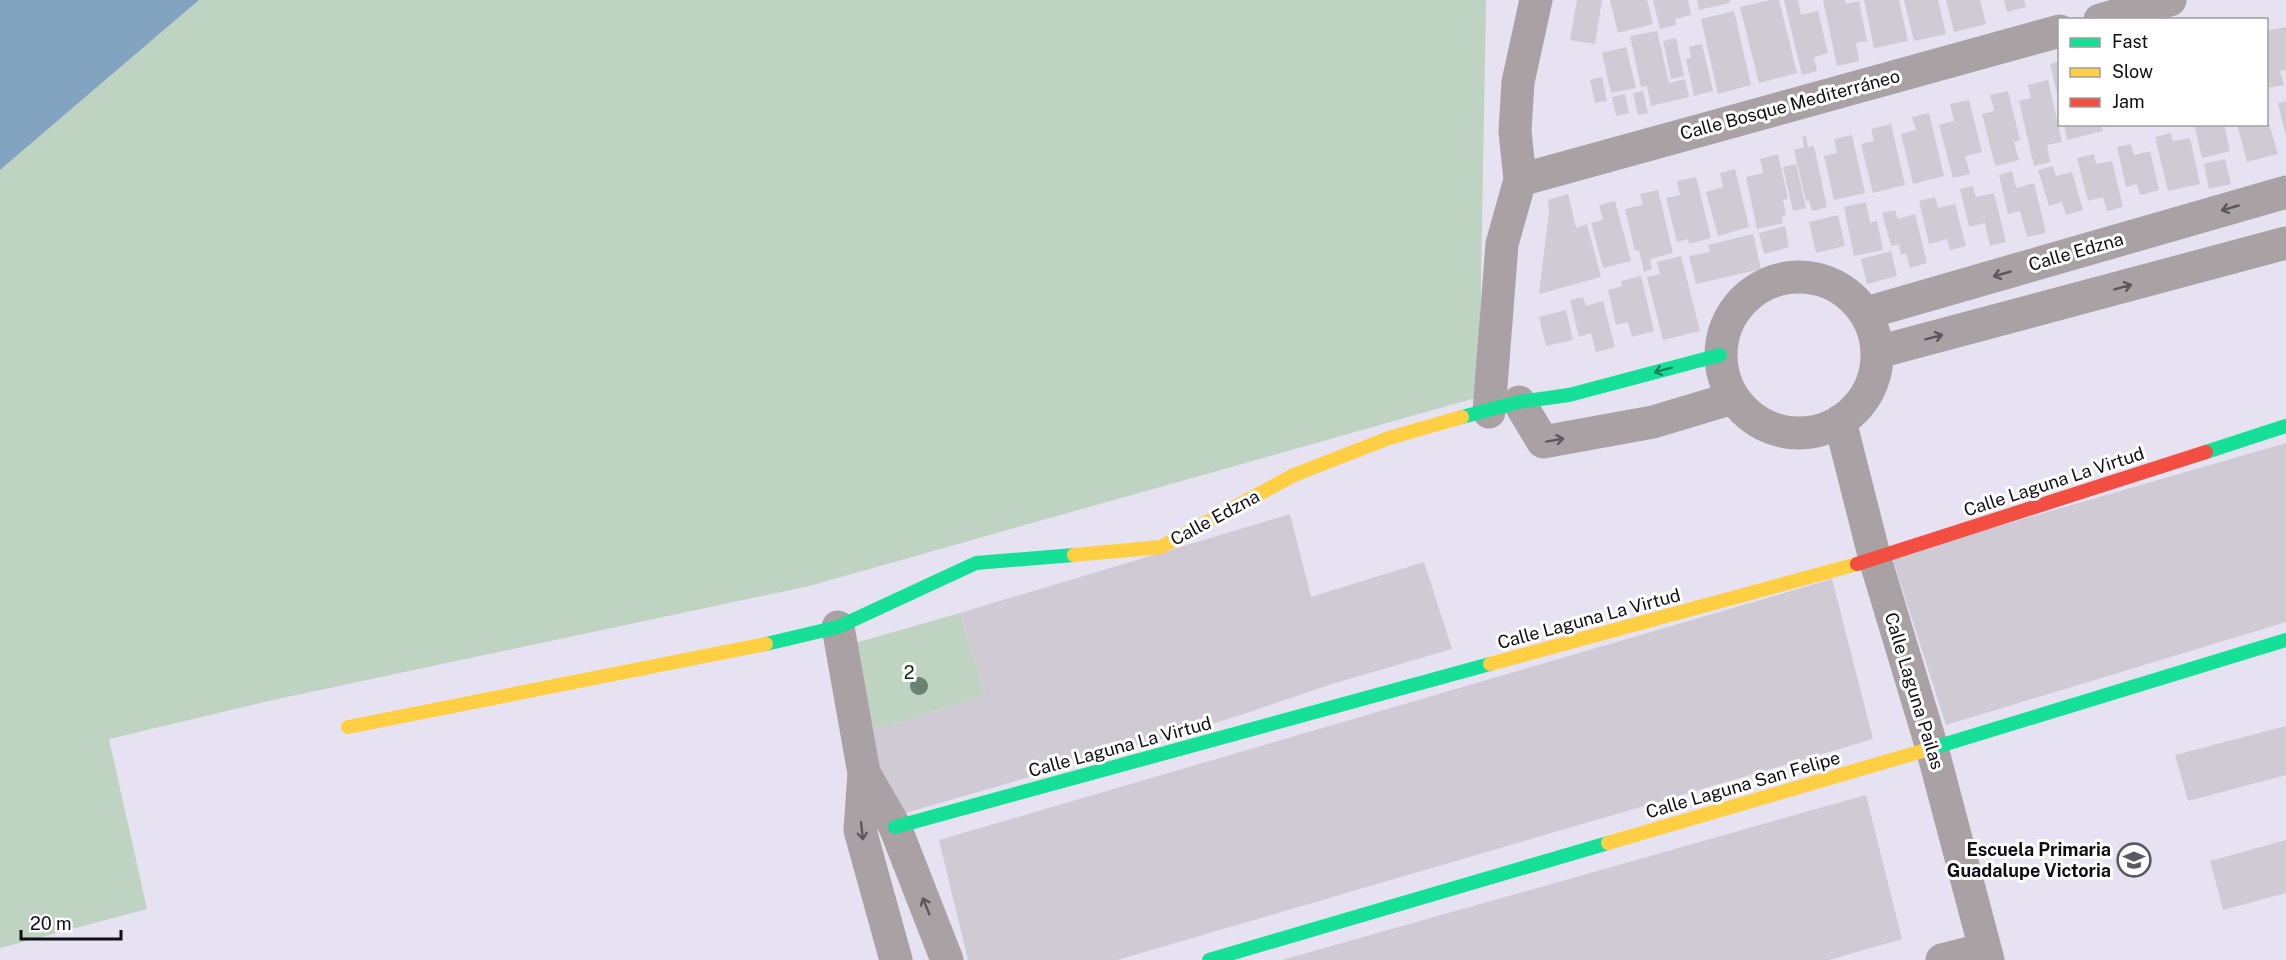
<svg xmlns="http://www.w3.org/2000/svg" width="2286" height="960" viewBox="0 0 2286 960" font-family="'Public Sans',sans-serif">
<rect width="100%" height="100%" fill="#e6e2f1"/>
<path fill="#bed3c2" d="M199,0h1287l-7,397 -670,189 -536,114 -164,39 38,170 -147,39v-778z
M960,613l25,83 -115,35 -22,-86z"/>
<path fill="#82a4c1" d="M0,0h199l-199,170z"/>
<path fill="#d0cad4" d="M1577,0h25l-7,44 -25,-4z
M1610,0h37l6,24 -35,9z
M1653,0h35l3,15 -16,4 1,6 -16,4z
M1697,0h32l1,3 -31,7z
M1770,0h9l18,73 -38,10 -19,-76z
M1784,0h14l3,15 17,-4 10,42 -14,4 3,14 -15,4z
M1823,0h22l1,4 13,-3 8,40 -11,2 3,18 -22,5z
M1864,0h35l9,41 -34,7z
M1904,0h34l8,34 -32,7z
M1946,0h34l6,24 -32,8z
M2004,0h20l2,7 -19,5z
M1734,11l17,74 -33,9 -17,-75z
M2286,27v43l-6,1 4,14 -17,3 -1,-57z
M1657,31l12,52 16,-4 4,18 -38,9 -4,-20 -6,1 -11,-51z
M1676,38l8,38 -13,3 -8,-38z
M1702,44l11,47 -19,5 -8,-37 5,-1 -2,-11z
M1626,47l10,41 -25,5 -9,-40z
M2060,61v41h-1l-9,-38z
M1602,77l5,24 -12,2 -5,-23z
M2048,80l14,62 -15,3 3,17 -16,4 -15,-65 12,-3 -3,-13z
M1643,91l5,22 -10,2 -5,-22z
M2008,91l12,49 -6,2 5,18 -24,6 -13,-52 12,-3 -4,-16z
M1625,94l4,19 -13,3 -4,-19z
M1969,100l13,52 -17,4 5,18 -17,4 -14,-53 15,-4 -4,-17z
M2286,101v32h-1l-7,-30z
M1929,113l15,63 -31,8 -12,-50 15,-4 -4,-13z
M2266,113l12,41 -31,8 -10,-38h29z
M1891,124l14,61 -32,8 -12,-49 13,-3 -3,-12z
M2064,124h37l2,7 -36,9z
M2194,124h30l6,27 -28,7z
M2171,133l2,8 17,-3 10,46 -32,7 -13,-54z
M1852,135l13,58 -31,7 -10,-44 13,-3 -3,-14z
M1806,136l2,11 6,-1 13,61 -15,4 -3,-11 -3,1 -12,-51 10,-3 -2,-10z
M2131,144l3,11 16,-4 9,39 -19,5 -3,-11 -11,3 -9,-40z
M1778,154l10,45 -5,1 3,15 -4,1 1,7 -26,6 -11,-52 17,-4 -3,-14z
M2094,154l2,10 16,-3 11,46 -16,4 -4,-14 -15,4 -11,-43z
M2225,159l6,25 -22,5 -5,-25z
M1796,164l10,44 -13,3 -10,-44z
M2053,166l3,10 16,-4 11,38 -17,5 -4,-13 -13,4 -11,-36z
M1735,169l14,58 -31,9 -12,-44 17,-5 -3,-14z
M2012,171l4,17 18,-5 12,50 -19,4 -7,-26 -12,3 -9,-39z
M1696,177l15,61 -22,6 -1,-5 -11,3 -11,-44 14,-3 -3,-14z
M1973,186l3,11 18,-4 12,49 -16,4 -5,-23 -16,4 -9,-38z
M1658,190l15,63 -23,6 2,10 -8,3 -5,-22 -4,1 -10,-42 18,-4 -3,-11z
M1568,194l8,34 11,-4 14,53 -62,17 10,-82 -1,-12z
M1935,197l3,11 17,-4 11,42 -16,4 -3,-11 -18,5 -10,-43z
M1615,201l16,60 -28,7 -12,-45 12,-3 -4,-15z
M1866,202l4,21 7,-2 6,29 -29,6 -10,-49z
M1895,210l3,9 17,-5 12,49 -17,5 -4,-15 -5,2 -2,-11 -8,2 -9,-33z
M1838,215l7,31 -29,7 -7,-31z
M1785,226l4,21 -25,7 -5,-21z
M1753,234l8,35 -65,15 -7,-28 21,-4 -2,-7z
M1891,251l6,25 -30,8 -6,-25z
M1681,256l19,75 -37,9 -16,-63 13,-3 -3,-12z
M1641,276l13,55 -22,6 -4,-15 -12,3 -8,-35 14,-4 -1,-5z
M1583,297l3,9 17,-5 12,46 -19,5 -5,-19 -12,4 -9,-37z
M1566,310l7,30 -27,6 -7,-29z
M2286,443v179l-340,103 -54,-168z
M1290,514l21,83 113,-35 28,87 -117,34 -97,33 -346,101 -22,-86 115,-35 -25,-83z
M1832,579l41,160 -756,221h-149l-29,-120z
M2286,726v49l-98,26 -13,-46z
M1866,795l36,144 -73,21h-547z
M2286,840v53l-63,17 -13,-49z"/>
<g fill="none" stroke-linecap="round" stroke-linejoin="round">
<path stroke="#a9a1a4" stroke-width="33" d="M2100,20l70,-20
M1520,180l540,-149
M1721 355a78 78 0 1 1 156 0a78 78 0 1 1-156 0Z
M1866,313l420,-121
M1878,352l408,-109
M1519,402l24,40 110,-20 80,-24
M1489,412l13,-168 18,-64 -5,-49 3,-49 18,-82
M1840,421l35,138 57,189 56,212
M838,627l26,146 -4,57 36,130
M864,773l31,54 52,133
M1942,960l43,-11"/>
<path stroke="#16e098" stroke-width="14" d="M1462,417l57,-15 50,-7 151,-40
M2206,452l80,-26
M766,644l72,-17 138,-64 98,-8
M1926,750l360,-110
M895,827l595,-163
M1209,960l399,-117"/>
<path stroke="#ffcf43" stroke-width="14" d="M1074,555l87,-8 133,-72 95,-37 73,-21
M1490,664l367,-100
M348,727l418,-83
M1608,843l318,-93"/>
<path stroke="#f24e42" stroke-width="14" d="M1857,564l349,-112"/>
</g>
<circle fill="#6a8271" cx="919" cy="686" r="9"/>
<defs><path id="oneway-shaft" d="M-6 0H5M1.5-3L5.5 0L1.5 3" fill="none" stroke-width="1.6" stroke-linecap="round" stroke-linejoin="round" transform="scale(1.5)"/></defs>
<g stroke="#5c575d">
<use href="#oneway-shaft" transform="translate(2230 208) rotate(164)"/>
<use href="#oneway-shaft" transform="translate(2002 274) rotate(164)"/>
<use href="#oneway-shaft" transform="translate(2123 287) rotate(-15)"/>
<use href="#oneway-shaft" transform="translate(1934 337) rotate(-15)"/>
<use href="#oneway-shaft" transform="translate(1555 440) rotate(-10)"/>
<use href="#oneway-shaft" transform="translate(862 831) rotate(84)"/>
<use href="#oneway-shaft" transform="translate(926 906) rotate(-112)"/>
</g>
<use stroke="#13815e" href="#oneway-shaft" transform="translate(1663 370) rotate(165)"/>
<defs>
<g id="school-ring" transform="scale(1.725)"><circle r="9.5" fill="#fff" stroke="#5b5863" stroke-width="1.5"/><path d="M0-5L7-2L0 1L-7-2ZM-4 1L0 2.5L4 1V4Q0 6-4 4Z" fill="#5b5863"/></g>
</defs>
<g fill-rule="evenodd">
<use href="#school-ring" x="2134" y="860"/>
</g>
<g text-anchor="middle" stroke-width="6" stroke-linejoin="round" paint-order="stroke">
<g font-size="18" fill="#100d16" stroke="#fff">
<text transform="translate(1790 105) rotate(-15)" y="6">Calle Bosque Mediterráneo</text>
<text transform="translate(2076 252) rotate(-16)" y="6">Calle Edzna</text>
<text transform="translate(2054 482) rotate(-18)" y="6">Calle Laguna La Virtud</text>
<text transform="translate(1215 518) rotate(-28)" y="6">Calle Edzna</text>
<text transform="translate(1589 619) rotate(-15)" y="6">Calle Laguna La Virtud</text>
<text transform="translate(1914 691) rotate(73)" y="6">Calle Laguna Pailas</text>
<text transform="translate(1120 747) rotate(-15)" y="6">Calle Laguna La Virtud</text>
<text transform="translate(1743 785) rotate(-16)" y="6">Calle Laguna San Felipe</text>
</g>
<g font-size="18" fill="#053308" stroke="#fff">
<text x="909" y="679">2</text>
</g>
<g font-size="18" font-weight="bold" fill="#100d16" stroke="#fff" text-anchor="end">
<text x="2111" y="856">Escuela Primaria<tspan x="2111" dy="21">Guadalupe Victoria</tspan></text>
</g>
</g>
<rect x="2058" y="18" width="210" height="108" fill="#ffffff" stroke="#9f9ea2" stroke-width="1.5"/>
<rect x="2070" y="38" width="30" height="9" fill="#16e098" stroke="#9f9ea2" stroke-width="1.5"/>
<text x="2112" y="48" font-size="18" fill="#100d16">Fast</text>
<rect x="2070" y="68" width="30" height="9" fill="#ffcf43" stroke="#9f9ea2" stroke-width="1.5"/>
<text x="2112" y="78" font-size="18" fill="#100d16">Slow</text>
<rect x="2070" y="98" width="30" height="9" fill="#f24e42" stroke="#9f9ea2" stroke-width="1.5"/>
<text x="2112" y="108" font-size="18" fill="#100d16">Jam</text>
<path d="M21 930v9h100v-9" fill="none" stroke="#100d16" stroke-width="3"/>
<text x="30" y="930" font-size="18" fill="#100d16" stroke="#ffffff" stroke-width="4.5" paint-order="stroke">20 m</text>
</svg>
